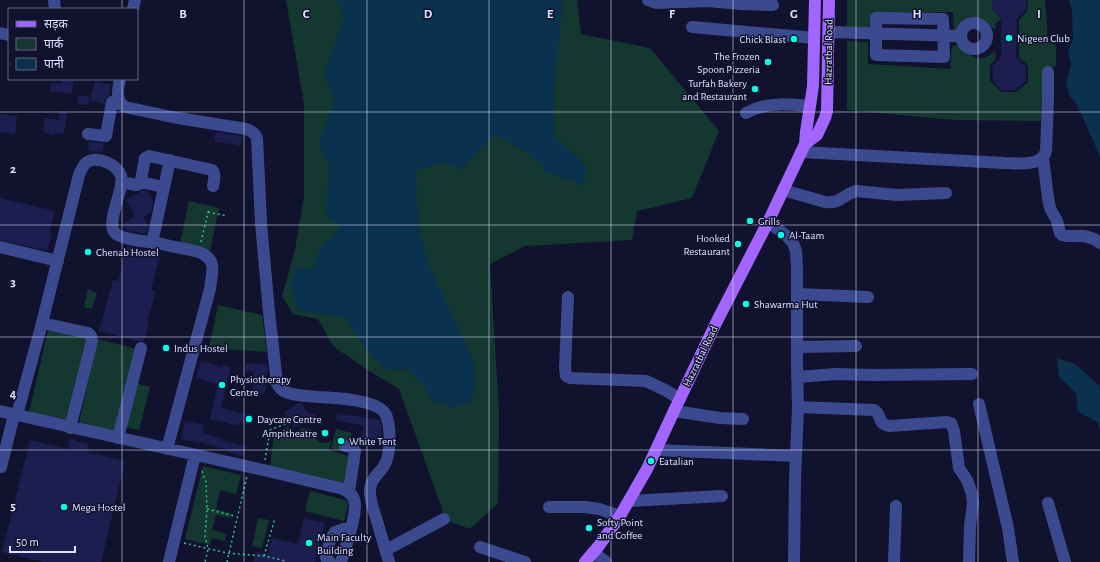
<svg xmlns="http://www.w3.org/2000/svg" width="1100" height="562" viewBox="0 0 1100 562" font-family="'Alegreya Sans','Noto Sans Devanagari',sans-serif">
<rect width="100%" height="100%" fill="#11132e"/>
<path fill="#14382f" d="M286,0h291l4,34 69,14 69,83 -27,67 -55,13 -5,29 -107,6 -35,18 9,147 -1,92 -28,26 -24,-9 -47,-131 -33,-20 -33,-23 -15,-27 -25,-5 -11,-18 13,-46 9,-54v-92z
M847,0h145v8l9,11 -6,5 1,6c-9,-6 -22,-15 -32,-6 -2,3 -4,6 -6,9l-4,-1 -1,-20 -77,1 -6,17h-23z
M1028,0h17l3,41 8,5v20l-13,3 -2,52 -86,-1 -108,-10v-69l21,1v22l82,5 2,-24 11,1c5,9 14,16 25,10 2,-1 5,-4 7,-6l1,9 -6,6v15l11,12h15l12,-10v-16l-9,-9v-37l8,-9z
M189,201l30,7 -9,43 -30,-7z
M88,289l9,4 -5,16 -8,-2z
M218,305l44,10 5,37 -58,-4z
M48,330l40,8 -18,82 -41,-7z
M97,339l40,10 -8,32 21,6 -11,43 -21,-4 -2,6 -37,-8z
M289,427l5,6 9,-5 12,3c-2,11 7,14 16,10l-2,9 23,7 -5,28 -77,-17 4,-35z
M336,429l16,4 -5,19 -16,-4z
M203,466l38,9 -5,19 -16,-4 -4,19 15,4 -1,5 -14,-3 -4,15 14,4 -1,7 -13,-3 -2,7 -25,-6z
M310,491l39,10 -5,20 -39,-10z
M258,518l11,2 -7,28 -10,-2z"/>
<path fill="#0a324e" d="M336,0h227l-9,89v47l32,29 -2,21 -38,-14 -18,-19 -34,-19 -33,36 -15,-8 -31,9 4,58 9,34 33,71 13,30 2,20 -5,17 -19,7 -19,-7 -8,-15 -18,-16h-21l-20,-22 -23,-31 -45,-6 -8,-24 7,-21 15,4 7,-20 22,-22 -15,-13 3,-50 -10,-21 16,-45 -11,-24 20,-58z
M1069,0h31v156l-23,-51 -7,-9 -4,-12 5,-20 -3,-12 5,-13 -1,-28z
M1057,358l18,6 25,22v45l-2,-8 -20,-12 -2,-18 -17,-16z"/>
<path fill="#1c1e4f" d="M992,0h34v9l-9,10 -1,38 10,9v15l-10,9 -14,1 -9,-10 -1,-15 9,-9v-38l-9,-11z
M63,79l11,2 -3,13 -21,-3 1,-8 11,1z
M95,81l16,4 -2,10 -3,2 -2,7 -14,-3z
M79,95l11,2 -2,8 -11,-2z
M60,111l7,2 -3,21 -9,-1 -1,2 -9,-2v-2h-2l2,-13 13,2z
M0,114l17,2 -2,18 -15,-2z
M216,132l26,4 -2,10 -26,-5z
M89,142l15,1 -1,9 -15,-1z
M143,190l4,1 6,10 -2,11 -8,5 5,9 -1,6 -3,2 -8,-2 -2,-2 -3,2 -4,-1 -4,-7 12,-8 -9,-16z
M0,198l55,13 -6,22h3l-5,18 -47,-11z
M127,246l33,8 -9,36 5,1 -9,31h2l-5,19h-6l-39,-10 14,-51 5,2z
M201,361l21,6v-2l9,2 -10,41 32,8 -2,9 -11,-3 -1,4 -29,-7 8,-35 -22,-6z
M246,363l21,1 1,8h-1l-2,22 -13,-1 2,-22h-9z
M299,403h2l6,9 8,2 5,7 -7,4 -11,-2 -8,5 -9,-16z
M337,413l43,7 2,14 -2,8 -19,-4 3,-12 -28,-6z
M185,421l19,4 -2,8 22,6 -1,2 23,5 -2,10 -16,-4v-2l-28,-8v1l-19,-4z
M70,439l19,5 -2,8 38,9 -24,101h-58l-41,-10 28,-112 38,9z
M304,518l21,5 -10,39h-62l3,-10 12,2 4,-16 26,6z"/>
<g fill="none" stroke-linecap="round" stroke-linejoin="round">
<path stroke="#2dc399" stroke-width="1.5" stroke-dasharray="2 3" stroke-linecap="butt" d="M208,212l19,4
M201,242l8,-34
M265,460l5,-30 21,-8
M202,471l4,11 1,27 -2,27 3,13 -3,13
M207,509l27,7
M184,543l43,10 37,3 22,5 -1,1
M264,556l11,-38
M227,562l20,-86"/>
<path stroke="#3b4a8e" stroke-width="12" d="M54,0l1,9
M648,0l8,3 52,-2 32,3 33,1
M133,9l2,-9
M876,18l67,1 1,38 -68,-2z
M961 36a13 13 0 1 1 26 0a13 13 0 1 1-26 0Z
M692,27l122,11
M829,32l132,4
M0,33l9,2
M120,79c-2,11 -5,21 5,28l47,10 74,12c6,2 9,4 11,9l4,85 8,89 8,71c1,2 3,6 5,7 9,6 26,6 36,7 16,1 61,2 68,18 5,12 5,40 -2,51 -5,8 -13,12 -14,23 -1,11 4,21 7,32 4,14 8,27 12,41
M746,113c4,-2 8,-4 12,-5 16,-6 35,-3 52,-2
M88,134l18,2 6,-34 8,2
M801,152l203,11c13,0 38,4 42,-12l2,-51v-28
M1043,158l5,40 2,10 7,13 3,12 2,2 4,1h19l9,3 6,4
M121,182l15,3 3,-1 2,-4 4,-22 4,-2 63,14c4,4 2,10 1,16
M140,182l24,5
M783,190l42,12c16,2 17,-7 31,-11l41,4 49,-2
M768,222l19,14 6,7 3,8 1,18v95l1,43 -3,73 -1,82
M152,243l18,-83
M0,247l58,14
M798,294l70,3
M568,297l-3,71 1,8 4,2 76,3 19,9 15,9
M42,323l46,10 3,3 1,5 -22,87
M797,347l59,-1
M797,377l39,-3 37,1 99,-1
M979,404l29,124 5,34
M798,407l76,3c9,5 2,13 15,16l58,-4 4,1 3,8 5,37 8,12 5,14 1,9 -3,23 -1,36
M0,411l272,61 71,17c4,2 9,4 11,10 5,12 -9,49 -13,63
M674,411l46,7 23,1
M17,415l25,-92 37,-148c2,-5 4,-10 8,-13 11,-6 30,2 34,14 4,13 -16,46 -6,57 6,7 37,9 47,11 12,3 24,5 37,8 19,8 13,19 11,37l-43,160
M118,438l23,-90
M345,446l8,2 2,3 -6,40
M656,450l140,6
M1,467l13,-52
M629,501l93,-5
M1048,503l17,59
M549,507h36l14,2 21,7
M480,547l45,15
M386,550l58,-31
M593,552l13,10
M169,562l26,-107
M330,562l-4,-4 4,-18 5,-8 9,-3 7,-1
M894,562l2,-56"/>
<path stroke="#a365ff" stroke-width="12" d="M805,144l12,-9 8,-17 2,-7 2,-111
M585,562l13,-15 22,-31 27,-47 27,-58 43,-90 51,-99 37,-78 1,-12 7,-46 2,-86"/>
</g>
<path fill="none" stroke="#dee1ff" stroke-width="1" stroke-opacity="0.55" d="M122,0v9M244,0v562M367,0v562M489,0v562M611,0v562M733,0v562M856,0v562M978,0v562M122,79v483M0,112h1100M0,225h1100M0,337h1100M0,450h1100"/>
<g fill="#0affe0" stroke="#11132e" stroke-width="1.5">
<circle cx="1009" cy="38" r="4"/>
<circle cx="794" cy="39" r="4"/>
<circle cx="768" cy="62" r="4"/>
<circle cx="755" cy="89" r="4"/>
<circle cx="750" cy="221" r="4"/>
<circle cx="781" cy="235" r="4"/>
<circle cx="738" cy="244" r="4"/>
<circle cx="88" cy="252" r="4"/>
<circle cx="746" cy="304" r="4"/>
<circle cx="166" cy="348" r="4"/>
<circle cx="222" cy="385" r="4"/>
<circle cx="249" cy="419" r="4"/>
<circle cx="325" cy="433" r="4"/>
<circle cx="341" cy="441" r="4"/>
<circle cx="651" cy="461" r="4"/>
<circle cx="64" cy="507" r="4"/>
<circle cx="589" cy="528" r="4"/>
<circle cx="309" cy="543" r="4"/>
</g>
<g text-anchor="middle" stroke-width="3" stroke-linejoin="round" paint-order="stroke">
<g font-size="11" fill="#dee1ff" stroke="#11132e" text-anchor="start">
<text x="1017" y="42">Nigeen Club</text>
<text x="786" y="43" text-anchor="end">Chick Blast</text>
<text x="760" y="60" text-anchor="end">The Frozen<tspan x="760" dy="13">Spoon Pizzeria</tspan></text>
<text x="747" y="87" text-anchor="end">Turfah Bakery<tspan x="747" dy="13">and Restaurant</tspan></text>
<text x="758" y="225">Grills</text>
<text x="789" y="239">Al-Taam</text>
<text x="730" y="242" text-anchor="end">Hooked<tspan x="730" dy="13">Restaurant</tspan></text>
<text x="96" y="256">Chenab Hostel</text>
<text x="754" y="308">Shawarma Hut</text>
<text x="174" y="352">Indus Hostel</text>
<text x="230" y="383">Physiotherapy<tspan x="230" dy="13">Centre</tspan></text>
<text x="257" y="423">Daycare Centre</text>
<text x="317" y="437" text-anchor="end">Ampitheatre</text>
<text x="349" y="445">White Tent</text>
<text x="659" y="465">Eatalian</text>
<text x="72" y="511">Mega Hostel</text>
<text x="597" y="526">Softy Point<tspan x="597" dy="13">and Coffee</tspan></text>
<text x="317" y="541">Main Faculty<tspan x="317" dy="13">Building</tspan></text>
</g>
<g font-size="11" fill="#dee1ff" stroke="#11132e">
<text transform="translate(828 52) rotate(-89)" y="4">Hazratbal Road</text>
<text transform="translate(700 356) rotate(-64)" y="4">Hazratbal Road</text>
</g>
</g>
<g font-size="13" text-anchor="middle" font-weight="bold" fill="#dee1ff" stroke="#11132e" stroke-width="3" stroke-linejoin="round" paint-order="stroke">
<text x="183" y="18">B</text>
<text x="306" y="18">C</text>
<text x="428" y="18">D</text>
<text x="550" y="18">E</text>
<text x="672" y="18">F</text>
<text x="794" y="18">G</text>
<text x="917" y="18">H</text>
<text x="1039" y="18">I</text>
<text x="13" y="173">2</text>
<text x="13" y="286">3</text>
<text x="13" y="398">4</text>
<text x="13" y="510">5</text>
</g>
<rect x="8" y="8" width="130" height="72" fill="#11132e" stroke="#636582"/>
<rect x="16" y="21" width="20" height="6" fill="#a365ff" stroke="#636582"/>
<text x="44" y="28" font-size="12" fill="#dee1ff">सड़क</text>
<rect x="16" y="38" width="20" height="12" fill="#14382f" stroke="#636582"/>
<text x="44" y="48" font-size="12" fill="#dee1ff">पार्क</text>
<rect x="16" y="58" width="20" height="12" fill="#0a324e" stroke="#636582"/>
<text x="44" y="68" font-size="12" fill="#dee1ff">पानी</text>
<path d="M10 546v6h65v-6" fill="none" stroke="#dee1ff" stroke-width="2"/>
<text x="16" y="546" font-size="12" fill="#dee1ff" stroke="#11132e" stroke-width="3" paint-order="stroke">50 m</text>
</svg>
